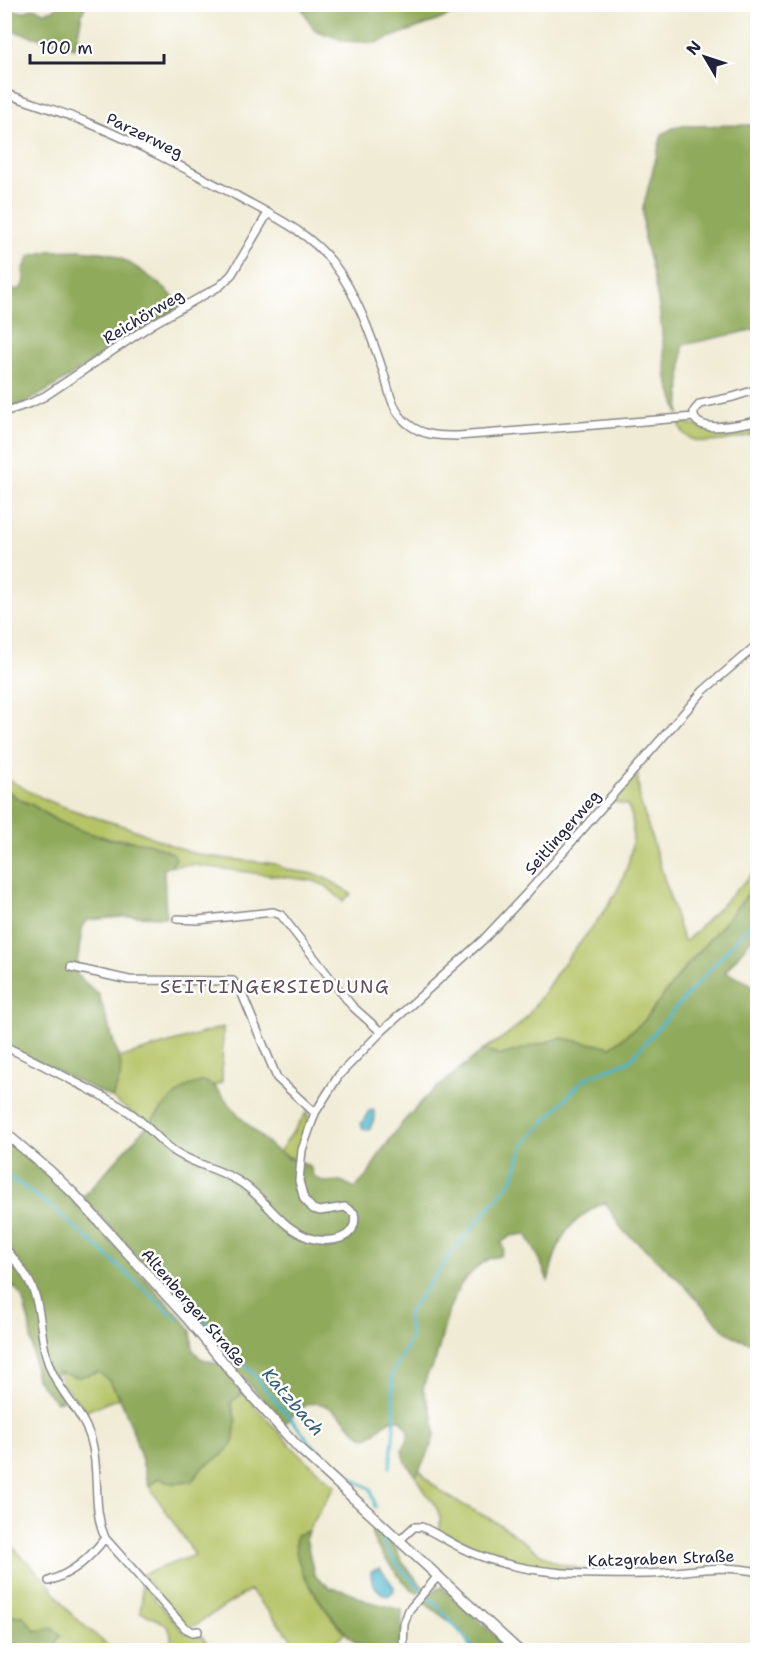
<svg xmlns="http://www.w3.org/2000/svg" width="762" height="1655" viewBox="0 0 762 1655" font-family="'Shantell Sans',sans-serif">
<rect width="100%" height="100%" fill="#fff"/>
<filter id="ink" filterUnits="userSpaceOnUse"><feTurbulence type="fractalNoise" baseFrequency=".0167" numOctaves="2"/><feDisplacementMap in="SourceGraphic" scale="12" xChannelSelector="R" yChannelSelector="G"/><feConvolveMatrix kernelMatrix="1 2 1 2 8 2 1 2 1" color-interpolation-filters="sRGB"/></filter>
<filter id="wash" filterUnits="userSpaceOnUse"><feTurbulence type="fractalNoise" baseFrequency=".008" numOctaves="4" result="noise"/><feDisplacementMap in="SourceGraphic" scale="24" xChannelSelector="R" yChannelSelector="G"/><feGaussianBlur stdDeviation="1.35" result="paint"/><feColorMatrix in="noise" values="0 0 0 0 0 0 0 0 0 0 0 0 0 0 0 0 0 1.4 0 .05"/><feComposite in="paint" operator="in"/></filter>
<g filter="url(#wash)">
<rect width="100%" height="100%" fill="#f0ebd4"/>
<path fill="#b6c467" stroke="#6c7351" stroke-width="1.5" d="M679,421l30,9 48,-5v9c-22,4 -74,21 -78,-13z
M637,769l3,31 43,140 3,1 71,-72v15l-74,86 -39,51 -33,26 -51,-9 -58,17 -19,-5c12,-8 28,-16 38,-27 14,-15 27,-38 40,-56 31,-42 69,-76 72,-131 0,-11 0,-22 -6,-31l-18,-4z
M4,776c35,25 73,36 113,48 25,7 48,20 73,28 26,8 59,8 86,12 11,8 23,7 36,10 15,3 27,12 39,20l-8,7 -17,-15 -12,-5 -120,-16 -23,1 5,-7 -49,-20h-17l-28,-8 -25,-10 -25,-16 -14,-6 -13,-11z
M223,1027l-1,55 -8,4 -10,-5 -33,18 -23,26 -36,-27c5,-13 12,-26 7,-40z
M307,1112l2,6 -13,42 -17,-8z
M59,1372l19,5 20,-5 11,8 10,18 -34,13 -23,-28z
M243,1393l55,60 37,33 -27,45 -12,4c-6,30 29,76 49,98 -16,14 -23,17 -44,17l-51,-60 -60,38 -6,-4 -43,-49 54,-20 -46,-69 9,-8 15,5 18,-1 12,-15 18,-11 12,-13 3,-22 -5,-19z
M419,1469c18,27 53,39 80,55 20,12 37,30 58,39 9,3 19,4 28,7 -55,2 -99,-12 -146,-39 7,-24 -16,-35 -23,-55z
M4,1538l45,46 23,31 41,35h-61l-29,-34 -18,-1z
M141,1583l41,47 6,4h12l12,16h-41c3,-28 -8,-28 -31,-38l2,-14z"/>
<path fill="#90aa5c" stroke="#59664c" stroke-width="1.5" d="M4,5l6,5 14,2 10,-4 11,4 9,-2 3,-5h29l-4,9 -7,34 -70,-19z
M300,5h169l-30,15 -64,23 -30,-2 -31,-11z
M755,125l2,2v202l-74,16 -4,70 -12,-37 -8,-72 -8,-41 -7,-26 -1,-31 19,-74 15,-8z
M82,250c9,2 20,1 29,4 17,6 61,36 69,52l-127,81 -24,14 -24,8v-121l14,2 6,-8 -2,-12 7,-14 20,-5z
M4,788l14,11 14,6 25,16 25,10 28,8 38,4 25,10 3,6 -5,7 -7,3 2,48 -32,-1 -45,4 -6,4 -6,39v12l22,20 22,70 -1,13 -8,20 -107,-53z
M757,884v48l-32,40 32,15v358l-18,-6 -14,-8 -45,-50 -38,-35 -19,-15 -18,-29c-40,20 -47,38 -57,79l-9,-23 -13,-24 -15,2 -10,7 3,6 -4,7 -10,2 -11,7 -18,19 -12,25 -13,50 -9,16 -4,14 10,28 2,17 -5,15 -14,27 -10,-13 -4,-13c5,-8 9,-14 4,-23 -10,-22 -28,6 -39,11 -12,-4 -17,-14 -26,-22 -25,-23 -37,-12 -57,8l-87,-100 -114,-127 88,-98 17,-13 16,-5 10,5 28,33 30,28 16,11 22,8 4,11 11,5 16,-1 14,7 13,-13 12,-22 23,-31 23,-25 57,-47 19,5 58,-17 51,9 33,-26 39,-51z
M4,1138l46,38 134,145 7,10 2,19 3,3 4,5 21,7 22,28 -12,9 5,19 -3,22 -12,13 -18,11 -12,15 -18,1 -14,-5 -10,8c-8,-29 -22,-83 -40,-105 -3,-4 -7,-6 -11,-9l-20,5 -20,-5 -4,6 7,15 1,8 -6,1 -20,-23 -7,-57 -7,-25 -7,-10 -10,8z
M374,1525l20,20 9,18 20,24 -5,6c-11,-4 -45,-47 -46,-59 0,-2 1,-7 2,-9z
M308,1531l-2,7 8,36 16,14 17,3 19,10 36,9 -1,40c-10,0 -24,3 -33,0 -19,-5 -57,-60 -66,-79 -5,-12 -8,-24 -6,-36z
M442,1587l56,51 7,12h-34c-11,-25 -25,-30 -45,-46l-2,-4 8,-9z
M4,1615l19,1 13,15 16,-3 9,7 -9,15h-47z"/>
<path fill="#4db5cb" stroke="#386c83" stroke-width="1.5" d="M374,1110l1,8 -6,12 -6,-1 -2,-5 8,-13z
M380,1568l14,19v4l-6,5c-11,-4 -18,-13 -17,-25z"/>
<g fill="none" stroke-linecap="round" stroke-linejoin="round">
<path stroke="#4db5cb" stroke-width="3" d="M4,1173l52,37 121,109
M189,1314l12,3 49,53 61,73 31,30 29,16 4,18
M390,1467l5,-49 -3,-43 19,-38 -4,-22 43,-60 63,-76 11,-35 60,-65 45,-18 129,-146
M380,1532c6,27 34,49 53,69 15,16 28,33 43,49"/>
</g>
</g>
<g filter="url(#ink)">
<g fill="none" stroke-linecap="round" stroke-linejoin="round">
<g stroke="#898688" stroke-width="10">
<path id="minor" d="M4,93c28,10 55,18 82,29 52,21 102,48 151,74 34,19 72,36 96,67 23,30 38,72 50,108 6,18 8,39 24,52 15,13 33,13 51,13l236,-19
M4,412l27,-9 14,-7 106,-71 69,-39 12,-12 36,-61
M694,417v-6l6,-7 33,-7 25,-8
M694,417c8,18 48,6 64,4
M177,919l21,1 75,-8 8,3 71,91 29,26
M71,967l58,13 104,1 7,8 37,89 38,35
M4,1046c24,11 46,23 69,35 19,10 39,19 56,31 18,12 30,30 48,41 21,13 47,17 66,31 25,17 36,43 67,54 18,6 50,2 44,-25l-9,-6 -25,4 -7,-2 -9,-10 -5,-18 3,-31 13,-37 24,-38 42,-43 103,-93 45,-48 174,-200 55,-47
M4,1246c11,15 24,29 30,46 9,26 6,55 18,80 12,26 33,43 40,71 8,32 0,65 13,95 -16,21 -31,34 -56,43
M105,1538l80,90 8,4 5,-1
M400,1540l14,-13h8c18,8 34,20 53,27 55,22 115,21 173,20 39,-1 70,-11 110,-2
M403,1650l1,-26 5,-14 29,-34"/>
</g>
<g stroke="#898688" stroke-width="12">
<path id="tertiary" d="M4,1132l46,39 24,23 112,123 63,76 50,55 219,202"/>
</g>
<use href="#minor" stroke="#fff" stroke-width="7"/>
<use href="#tertiary" stroke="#fff" stroke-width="9"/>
</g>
</g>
<g text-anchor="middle" stroke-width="5" stroke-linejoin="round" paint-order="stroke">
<g font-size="16" fill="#22223b" stroke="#fff">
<text transform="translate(145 135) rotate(26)" y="6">Parzerweg</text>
<text transform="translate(143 316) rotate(-31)" y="6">Reichörweg</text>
<text transform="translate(562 832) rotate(-49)" y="6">Seitlingerweg</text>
<text transform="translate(194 1307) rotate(49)" y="6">Altenberger Straße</text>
<text transform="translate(661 1558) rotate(-2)" y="6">Katzgraben Straße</text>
</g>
<g font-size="18" letter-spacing="1.5" fill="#5d4b58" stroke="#fff">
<text x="275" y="993">SEITLINGERSIEDLUNG</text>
</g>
<g font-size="18" font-style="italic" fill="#335d75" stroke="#fff">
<text transform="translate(293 1402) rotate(49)" y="6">Katzbach</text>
</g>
</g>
<rect width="762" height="1655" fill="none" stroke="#fff" stroke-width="24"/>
<g transform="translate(705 57) rotate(309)" stroke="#ffffff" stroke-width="4.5" paint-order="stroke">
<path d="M0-4.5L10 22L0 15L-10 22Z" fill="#22223b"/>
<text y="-9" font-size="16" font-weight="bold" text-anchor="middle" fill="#22223b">N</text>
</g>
<path d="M30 54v9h134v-9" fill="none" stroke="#22223b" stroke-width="3"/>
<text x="39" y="54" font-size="18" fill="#22223b" stroke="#ffffff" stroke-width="4.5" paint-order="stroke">100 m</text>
</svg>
